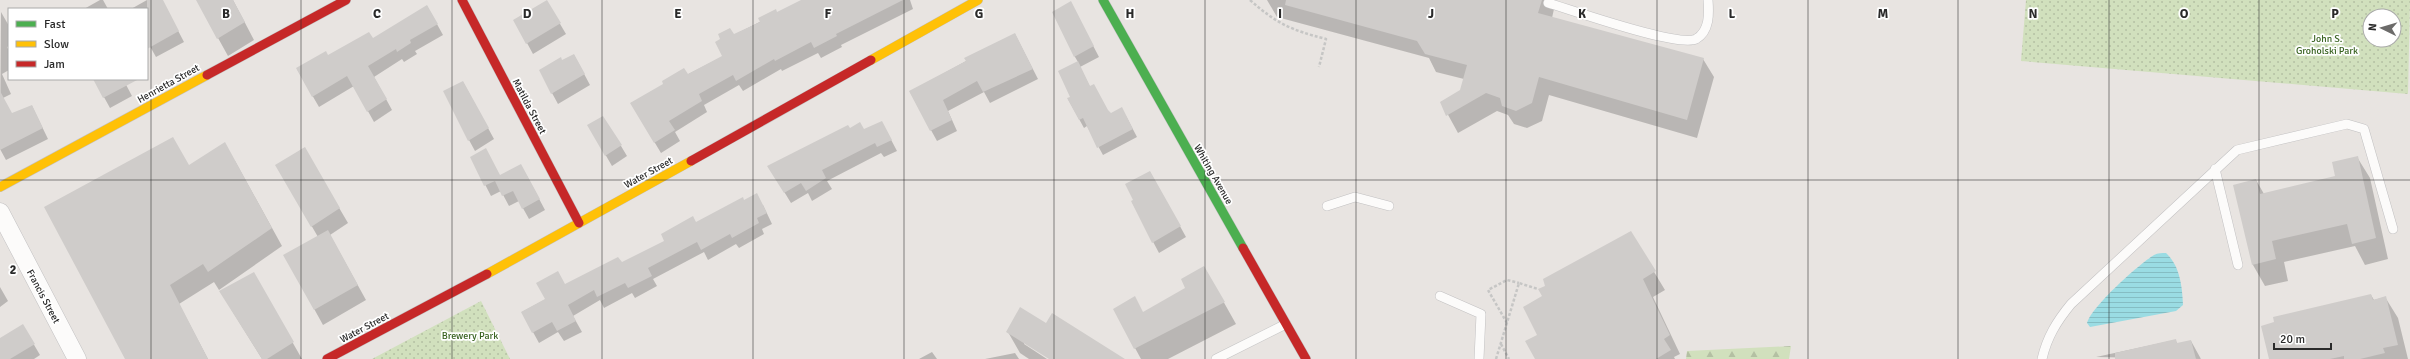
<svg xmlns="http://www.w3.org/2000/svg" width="2410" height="359" viewBox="0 0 2410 359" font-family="Signika,sans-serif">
<defs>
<pattern id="green-dots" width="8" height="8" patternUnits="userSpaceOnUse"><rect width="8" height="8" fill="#d1e0bd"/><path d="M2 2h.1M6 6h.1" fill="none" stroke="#b4c0a3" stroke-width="1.8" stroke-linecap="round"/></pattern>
<pattern id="forest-firs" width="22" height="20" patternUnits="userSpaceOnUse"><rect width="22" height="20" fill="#d1e0bd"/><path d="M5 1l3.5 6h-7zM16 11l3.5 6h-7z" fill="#b4c0a3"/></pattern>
<pattern id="water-rules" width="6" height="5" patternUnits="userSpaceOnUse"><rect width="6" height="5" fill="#9adce3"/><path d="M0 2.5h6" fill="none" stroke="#85bdc3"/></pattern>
</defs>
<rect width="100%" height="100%" fill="#e8e4e1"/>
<path fill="url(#green-dots)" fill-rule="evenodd" d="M2026,0h384l-2,94 -387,-33zM2370,16h24v24h-24z
M481,301l29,58h-138z"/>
<path fill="url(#forest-firs)" d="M1791,346l-2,13h-103l1,-8z"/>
<path fill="url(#water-rules)" d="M2166,253c14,13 16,33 17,52l-7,6 -86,16 -3,-4c4,-16 52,-59 67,-68 4,-2 8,-2 12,-2z"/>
<path fill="#0003" d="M100,0h3l5,9h-24z
M147,0h15l22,42 -28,15 -9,-16v-32h-16z
M197,0h36l21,40 -26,16z
M803,0h107l3,9 -72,36 1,2 -21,11 -3,-5 -36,18 -1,-2 -38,22 -4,-6 -35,20 3,7 -32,20 5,9 -19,12 -30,-50 93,-47 10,-21z
M1267,0h281l6,9 -2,9 151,41 11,18 -17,61 -148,-43 -7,26 -15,7 -13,-4 -6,-9 -11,-4 -39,22 -17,-31 20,-11 3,-12 -28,-7 -7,-14 -152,-41z
M547,2l19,32 -33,20 -6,-11z
M427,6l16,29 -28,16 2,3 -13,8 -2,-3 -28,18 18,33 -18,12 -20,-36 -35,21 -22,-38 76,-29z
M1,12l8,14v20l-2,1 2,4v19l-7,4 9,20 -8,4 9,17 20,-9 16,33 -42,21 -6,-11z
M1076,13l23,44 -19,10 10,20 20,27 16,2 11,21 -34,18 -16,-29 -3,2 -16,-29 4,-2 6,-35 -3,-5z
M1015,34l23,45 -48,24 -6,-11 -36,19 9,20 -20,10 -27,-49z
M574,55l16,30 -32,19 -6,-11 10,-32z
M94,79h29l9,17 -22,12z
M463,82l31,57 -19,12 -6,-11z
M588,125l33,21 6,10 -15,10z
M850,130l37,2 10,19 -13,6 -3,-4 -54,28 5,8 -20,12 -4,-8 -17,10 -22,-36z
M304,148l44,75 -18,12 36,65 -43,25 -38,-69 33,-19 -41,-71z
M471,157l29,19h27l18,34 -16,9 -10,-18 -10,5 -8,-15 -10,5z
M2357,157l13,21 18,81 -23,6 -10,-19 -71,16 4,19 -23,5 -12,-21 3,-85 8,14 73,-17z
M235,161l47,85 -63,44 -5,-8 -35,22 29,55h-82l63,-192z
M1150,172l36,65 -27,16 -27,-51z
M744,201l19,4 9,19 -10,5 2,5 -25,14 -3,-4 -28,16 -4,-8 -51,27 4,7 -22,12 -3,-5 -28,15 -4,-8 -27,16 9,16 -18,9 -6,-9 -19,11 -17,-31 24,-13 19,-14 56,-21 45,-22 30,-19z
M1630,232l35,58 -12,7 27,57 -6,3 1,2h-139l10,-73z
M1204,267l32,57 -68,35h-27l-6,-11 8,-35 44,-25z
M253,273l49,86h-40l-31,-50z
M0,287l8,14 -8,6z
M2371,295l3,5 11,-3 13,21 10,41h-138z
M1046,324l77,35h-72l-27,-17v2l23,15h-18l-9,-6 -12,-21z
M23,326l17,29 -6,4h-34v-20z
M2175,340l3,4 13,-3 10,18 -105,-2z
M932,352l5,7h-18z
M1015,353l4,6h-34z"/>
<path fill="#cfccca" d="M147,0h16l16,31 -32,18z
M196,0h37l12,22 -28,17z
M547,0l14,23 -35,21 -13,-24z
M801,0h102l-67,34 1,2 -23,12 -3,-6 -36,19 -1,-2 -38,22 -3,-6 -34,19 3,7 -33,20 6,9 -21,13 -24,-40 33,-19 -1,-3 22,-13 4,6 34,-18 -7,-14 5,-3 -2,-5 12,-6 4,6 26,-12 -2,-4 18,-9 1,3z
M1286,0h256l-4,13 166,45 -17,62 -148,-43 -7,26 -16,8 -14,-5 -2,-8 -14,-5 -40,23 -6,-14 20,-12 7,-25 -42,-11 -8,-13 -132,-36z
M1071,1l23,45 -20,11 -22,-45z
M427,5l11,19 -28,16 1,3 -14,9 -1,-3 -28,17 19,33 -20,13 -20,-36 -35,21 -16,-29 30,-17 2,4 41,-23 4,6z
M1015,33l18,36 -50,23 -6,-11 -34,19 9,20 -22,11 -21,-40 57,-30 -2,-3z
M574,54l11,20 -34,20 -12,-24 22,-13 1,3z
M1078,61l12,25 4,-2 14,26 3,3 11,-6 11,22 -36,19 -14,-30 -4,2 -12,-22 3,-1 -12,-26z
M93,79h46l-36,19z
M463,81l26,47 -21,13 -25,-50z
M0,91l12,22 20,-8 11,23 -43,22z
M603,116l19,29 -17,11 -18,-31z
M882,121l10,19 -15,7 -2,-4 -53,27 4,8 -20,13 -5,-8 -17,10 -17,-27 81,-41 2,3 10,-6 4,7z
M173,137l16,28 36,-23 47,86 -64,44 -5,-8 -33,21 38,74h-83l-81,-152z
M305,147l35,61 -29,19 -36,-62z
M486,148l14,27 21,-11 19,35 -18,10 -9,-18 -11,5 -7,-15 -11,5 -14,-29z
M2358,156l18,82 -24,6 -5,-20 -75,17 4,18 -24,6 -19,-80 23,-6 4,15 75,-18 -3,-14z
M1150,171l31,55 -29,17 -21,-42 2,-1 -8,-16z
M757,193l10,20 -10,5 2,5 -27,15 -2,-4 -29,16 -4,-8 -49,26 4,8 -24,12 -3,-5 -28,14 -3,-7 -26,15 8,16 -19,10 -5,-9 -20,11 -11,-21 24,-13 -9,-16 22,-12 7,13 53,-27 4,5 42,-21 -3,-7 32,-18 3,6 47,-25 1,3z
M328,230l30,55 -44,25 -31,-55z
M1631,231l25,40 -13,8 27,56 -6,4 7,11 -15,9h-121l-10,-18 12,-6 -14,-28 19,-11 -4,-7 7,-3 -2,-7z
M1204,266l21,36 -91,47 -21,-40 22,-13 8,16 42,-24 -4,-9z
M254,272l40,70 -27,17h-5l-43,-68z
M2371,294l2,6 13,-4 12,49 -15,3 2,5 -25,6h-16v-3l-14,3h-61l-8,-33 13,-4 -1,-5z
M1020,307l26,16 6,-10 73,46h-76l-43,-27z
M23,324l12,20 -25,15h-10v-21z
M2176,339l1,4 14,-3 5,19h-81v-6z"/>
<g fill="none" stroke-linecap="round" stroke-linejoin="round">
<g stroke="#c2c1c2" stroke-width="10">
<path id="lane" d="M1548,3c24,7 130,45 148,36 14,-8 13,-26 12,-39
M2215,169l23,96
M1327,206l28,-9 34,9
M1440,296l41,18 -2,45
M1216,359l70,-35
M2042,359c5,-22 15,-38 29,-55l166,-154 110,-26 17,5 29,100"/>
</g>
<g stroke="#c2c1c2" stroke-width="19">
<path id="street" d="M0,212l77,147"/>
</g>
<g stroke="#c2c1c2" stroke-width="10">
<path id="fast" d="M1103,0l140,248"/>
</g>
<g stroke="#c2c1c2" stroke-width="10">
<path id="slow" d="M871,60l107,-60
M0,187l207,-112
M487,274l204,-113"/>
</g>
<g stroke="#c2c1c2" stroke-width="10">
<path id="jam" d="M462,0l117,223
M207,75l139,-75
M691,161l180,-101
M1243,248l63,111
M327,359l160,-85"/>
</g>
<path stroke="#c6c6c5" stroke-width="2.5" stroke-dasharray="3 2" stroke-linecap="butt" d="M1250,0c27,24 41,30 76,39l-7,28
M1507,323l-19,-33 19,-10 12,3
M1501,344l8,15
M1496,359l23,-76 19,6"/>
<use href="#lane" stroke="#fcfbfa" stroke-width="9"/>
<use href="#street" stroke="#fcfbfa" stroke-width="18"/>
<use href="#fast" stroke="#4caf50" stroke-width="9"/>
<use href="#slow" stroke="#ffc107" stroke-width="9"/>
<use href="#jam" stroke="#c62828" stroke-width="9"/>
</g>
<path fill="none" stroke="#2a2a2a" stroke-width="1" stroke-opacity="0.55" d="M151,0v359M301,0v359M452,0v359M602,0v359M753,0v359M904,0v359M1054,0v359M1205,0v359M1356,0v359M1506,0v359M1657,0v359M1808,0v359M1958,0v359M2109,0v359M2259,0v359M0,180h2410"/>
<g text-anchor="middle" stroke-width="3.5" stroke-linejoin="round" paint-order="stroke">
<g font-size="10" fill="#386220" stroke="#fff">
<text x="2327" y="42">John S.<tspan x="2327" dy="12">Groholski Park</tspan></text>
<text x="470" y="339">Brewery Park</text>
</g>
<g font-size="10" fill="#2a2a2a" stroke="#fff">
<text transform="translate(168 83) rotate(-29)" y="4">Henrietta Street</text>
<text transform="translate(530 106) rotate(62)" y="4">Matilda Street</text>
<text transform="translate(648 172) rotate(-29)" y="4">Water Street</text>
<text transform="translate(1214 174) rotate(60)" y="4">Whiting Avenue</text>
<text transform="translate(44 296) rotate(62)" y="4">Francis Street</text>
<text transform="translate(364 327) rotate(-28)" y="4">Water Street</text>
</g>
</g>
<g font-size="13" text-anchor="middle" font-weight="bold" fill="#2a2a2a" stroke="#fff" stroke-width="3.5" stroke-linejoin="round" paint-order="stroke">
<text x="226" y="18">B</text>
<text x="377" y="18">C</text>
<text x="527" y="18">D</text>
<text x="678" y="18">E</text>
<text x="828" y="18">F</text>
<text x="979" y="18">G</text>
<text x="1130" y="18">H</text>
<text x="1280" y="18">I</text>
<text x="1431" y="18">J</text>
<text x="1582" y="18">K</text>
<text x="1732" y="18">L</text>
<text x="1883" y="18">M</text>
<text x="2033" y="18">N</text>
<text x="2184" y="18">O</text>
<text x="2335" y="18">P</text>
<text x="13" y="274">2</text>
</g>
<rect x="8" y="8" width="140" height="72" fill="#ffffff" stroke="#aaaaaa"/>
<rect x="16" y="21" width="20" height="6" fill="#4caf50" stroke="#aaaaaa"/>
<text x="44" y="28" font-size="12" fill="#2a2a2a">Fast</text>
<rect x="16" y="41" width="20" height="6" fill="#ffc107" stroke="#aaaaaa"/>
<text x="44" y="48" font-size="12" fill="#2a2a2a">Slow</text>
<rect x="16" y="61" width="20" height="6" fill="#c62828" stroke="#aaaaaa"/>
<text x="44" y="68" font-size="12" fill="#2a2a2a">Jam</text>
<g transform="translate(2382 28) rotate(275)"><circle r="19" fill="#ffffff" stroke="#aaaaaa"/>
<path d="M0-3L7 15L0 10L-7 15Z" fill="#6c6b6a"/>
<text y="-6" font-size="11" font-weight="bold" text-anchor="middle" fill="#2a2a2a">N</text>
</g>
<path d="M2274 343v6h57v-6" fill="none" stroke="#2a2a2a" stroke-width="2"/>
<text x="2280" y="343" font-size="12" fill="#2a2a2a" stroke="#ffffff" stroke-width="3" paint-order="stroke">20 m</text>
</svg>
